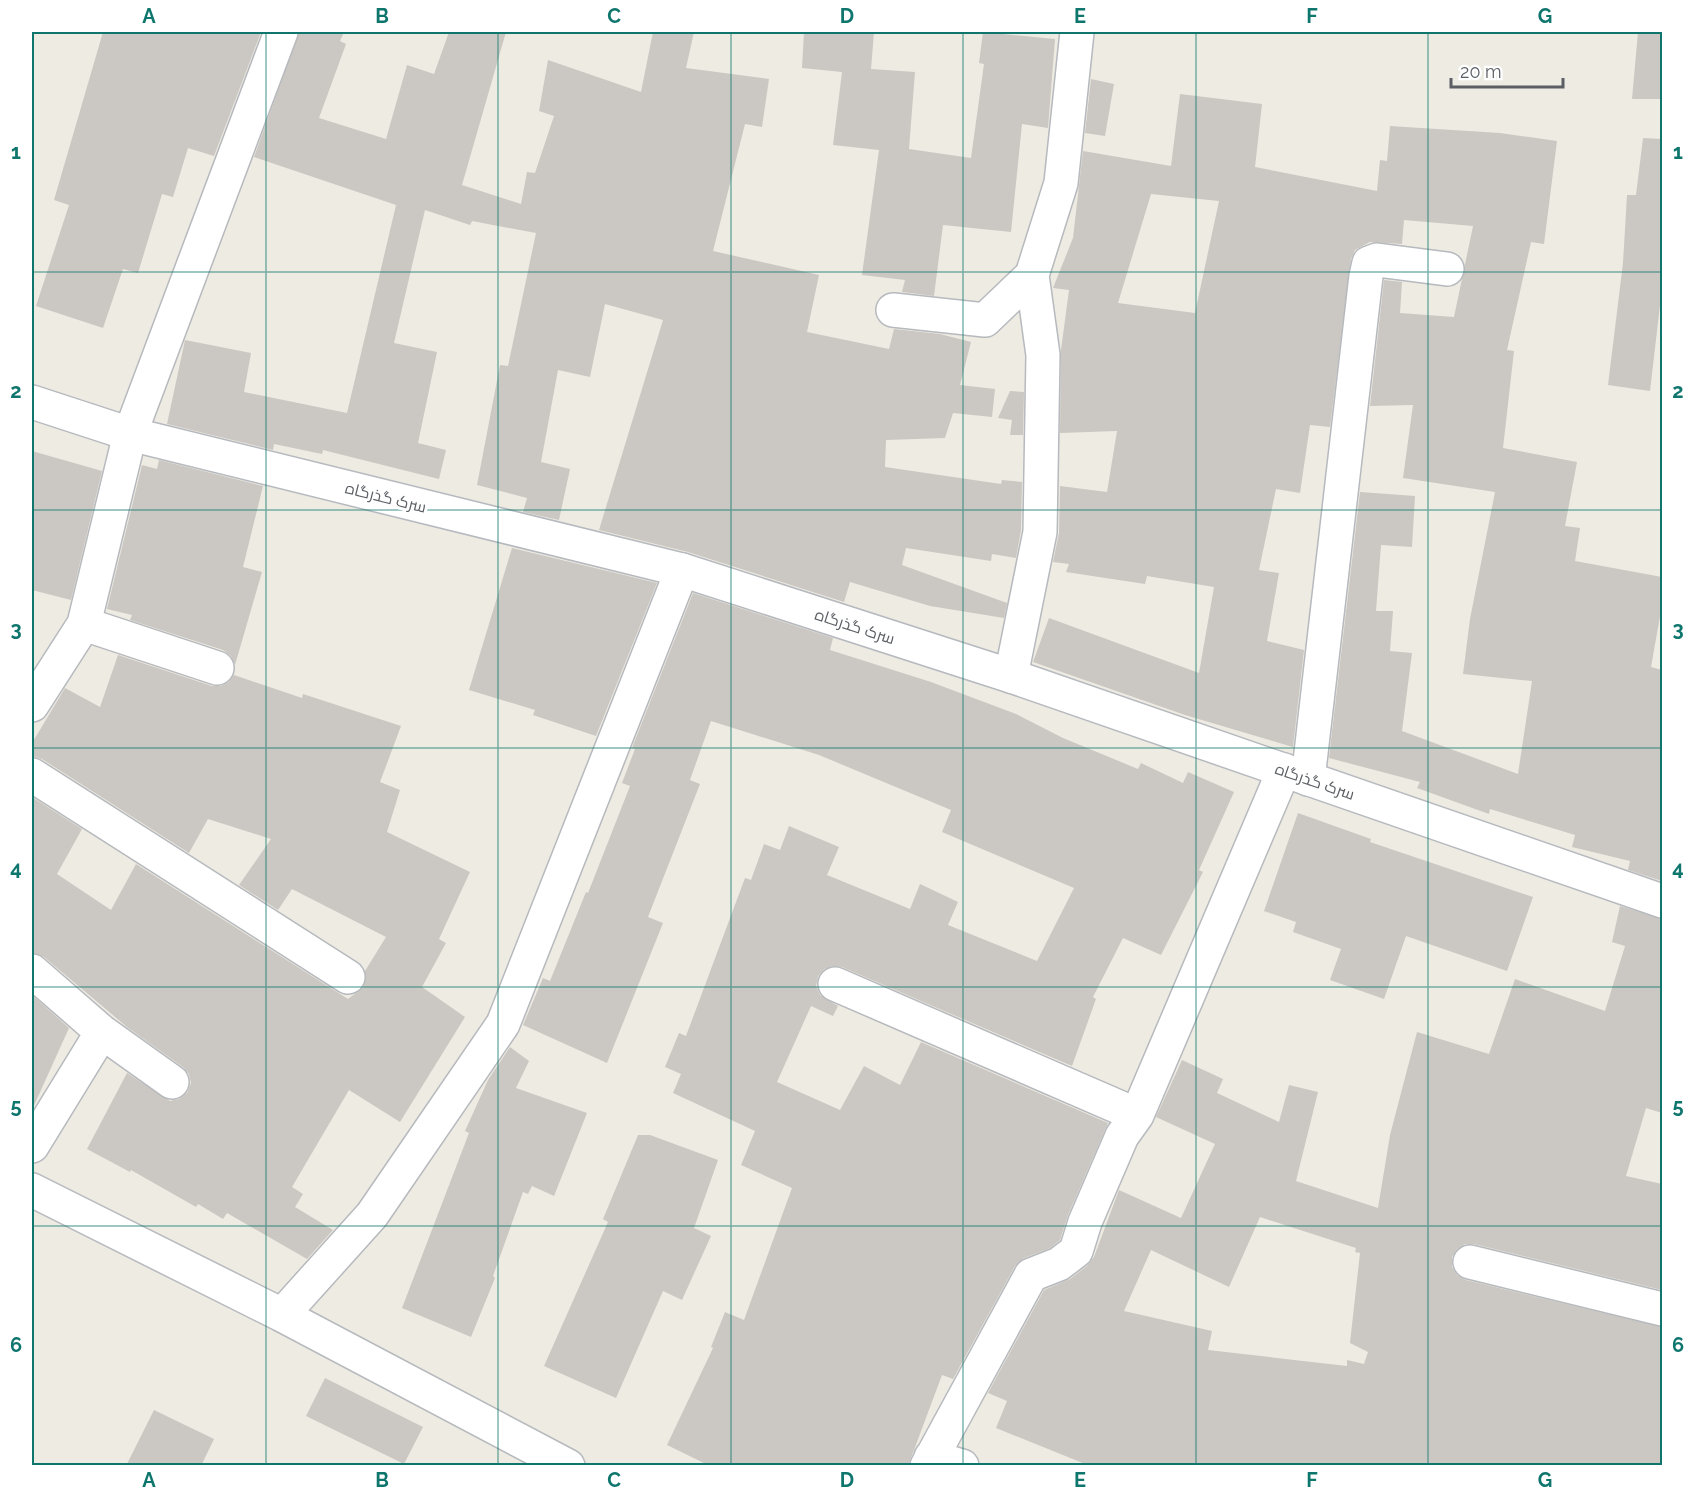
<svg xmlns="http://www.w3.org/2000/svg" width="1694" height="1497" viewBox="0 0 1694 1497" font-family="Raleway,Cairo,sans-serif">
<rect width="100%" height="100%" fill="#eeebe3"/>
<path fill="#cbc7c2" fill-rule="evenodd" d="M103,32h158l-47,124 -26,-8 -15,49 -11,-3 -24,79 -15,-4 -20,59 -67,-22 33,-101 -15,-5z
M299,32h45l-4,9 6,3 -27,74 67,21 21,-74 27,9 15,-42h57l-44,153 59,19 6,-32 8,1 19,-57 -15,-5 9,-51 93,32 12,-60h41l-8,36 83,11 -7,48 -17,-3 -32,127 106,24 -12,57 82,17 5,-20 46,5 31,8 -11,43 35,4 -3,28 -39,-4 -8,25 -59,2 -1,27 116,17 1,-4 20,2 -1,48 -5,28 -24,-4 -1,7 -85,-13 -4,17 105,38 -3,15 -74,-12 -80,-24 -6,20 -156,-50 -89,-22 64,-210 -58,-16 -15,73 -32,-7 -17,92 29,7 -11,51 -36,-8 4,-14 -50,-13 23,-120 8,1 28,-133 -64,-12 -2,4 -45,-15 -31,133 43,9 -19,91 28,7 -7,29 -116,-29 -1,4 -48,-10 -1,6 -106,-26 18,-84 66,13 -7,39 103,21 49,-208 -142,-48z
M804,32h70l-3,37 44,3 -6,77 62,9 13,-94 -5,-1 4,-31 72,7 -7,89 -26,-4 -11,108 -68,-7 -9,71 -32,-4 3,-12 -43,-5 17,-125 -46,-5 9,-73 -40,-4z
M1638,32h24v67h-30z
M1091,79l23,5 -9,52 -20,-3z
M1180,94l82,10 -7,63 122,24 3,-31 7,1 3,-35 110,7 57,8 -13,103 -13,-2 -24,108 7,1 -11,97 74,14 -12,64 15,2 -5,33 87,16v28l-11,62 11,3v211l-34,-11 2,-9 -58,-14 3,-12 -85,-26 -1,5 -72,-26 3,-6 -91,-24 31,-266 55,4 -3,51 -31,-2 -5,66h17l-3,40 22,2 -10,78 116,43 14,-93 -69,-7 7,-55 25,-127 -92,-14 10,-73 -43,1 14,-126 18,2 -2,31 54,4 19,-91 -69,-6 -2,24 -32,-2 -15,8 -4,9 -21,168 -20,-2 -10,68 -24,-4 -17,81 20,3 -12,68 37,9 -11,97 -108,-32 -152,-53 16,-44 150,55 15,-86 -67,-11 -2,8 -79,-12 3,-8 -16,-2 6,-29 1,-47 47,6 10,-61 -57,2 1,-83 8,-60 -16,-2 20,-50 10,-87 88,15zM1151,194l68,7 -24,112 -77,-10z
M1643,138l19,1v149l-12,103 -42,-6 15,-122 4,-68h9z
M1010,391l14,1 -1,43h-13l2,-15 -14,-2z
M32,451l70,20 -31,129 -39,-10z
M159,460l104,26 -20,81 19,5 -27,93 -4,-9 -8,-6 -93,-30 2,-5 -25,-6 35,-144 15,4z
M512,548l145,35 -61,153 -63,-21 2,-5 -66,-20z
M693,593l140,45 -3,12 101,32 85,32 47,24 75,31 3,-6 42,20 5,-11 46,20 -35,78 4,2 -42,83 -38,-17 -30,59 3,2 -24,67 -230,-99 -10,-1 -8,3 -6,7 -2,10 4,9 18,11 -5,10 -22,-10 -34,76 63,28 24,-44 36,19 21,-43 187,81 -40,92 -8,25 -10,8 -26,10 -9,8 -62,113 -11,-4 -34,91h-198l-43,-21 46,-97 -2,-1 14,-35 19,8 48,-132 -51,-23 14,-34 -82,-38 8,-19 -16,-7 14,-34 7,3 59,-158 6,2 13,-36 16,6 9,-24 50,21 -12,28 83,34 10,-25 38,18 -10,23 89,36 37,-73 -132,-56 9,-22 -132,-55 -108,-34 -21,59 10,4 -52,133 15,6 -56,140 -84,-38 20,-47 7,3 36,-89 2,1 42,-107 -8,-3 13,-34 -3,-1z
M118,655l94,31h9l8,-4 5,-7 68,23 1,-4 98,32 -21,56 20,8 -13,42 83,40 -31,67 7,4 -24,44 43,30 -65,105 -51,-32 -57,97 11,7 -8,13 38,23 -26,29 -80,-46 -4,6 -25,-15 -2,3 -65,-37 -1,2 -43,-23 40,-76 43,28 9,-2 8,-6 4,-10 -2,-9 -6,-7 -56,-40 -83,-70 -12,-4v-156l50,32 -25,45 54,36 25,-46 212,135 16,-12 1,-16 21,-34 -94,-48 -14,21 -39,-25 32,-46 -63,-20 -19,34 -147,-94 -10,-3v-13l33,-55 35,19z
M1298,813l73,26 -1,3 163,55 -26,74 -101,-35 -22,63 -54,-19 11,-31 -48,-17 3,-10 -32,-11z
M1620,906l42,13v194l-16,-5 -20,68 36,8v106l-188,-46h-9l-8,5 -5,8v10l5,8 9,5 196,47v139h-572l-94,-38 11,-27 -19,-8 56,-103 26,-11 17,-13 7,-9 25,-67 62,28 34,-74 -59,-27 26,-57 41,19 -6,14 62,29 10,-37 29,7 -22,89 82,27 12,-73 27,-103 72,22 26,-75 90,32 20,-65 -13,-4zM1260,1217l96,31 -1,4 5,1 -10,90 18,9 -4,12 -17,-4v6l-139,-16 4,-19 -88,-20 27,-61 78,37z
M32,995l37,33 -37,82z
M510,1047l19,14 -13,27 71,25 -33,83 -22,-10 -4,8 -5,-2 -30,84 2,2 -24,59 -69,-29 67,-175 -4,-2 23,-51z
M638,1135h12l68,25 -24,68 17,8 -29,64 -19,-9 -47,107 -72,-32 64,-144 -5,-3z
M325,1378l98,49 -19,37 -98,-48z
M154,1410l60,29 -13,27h-75z"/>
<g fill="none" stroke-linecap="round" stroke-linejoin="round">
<g stroke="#b6b9bd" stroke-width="36">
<path id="street" d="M893,310l92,10 47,-45
M84,624l133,44
M1011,676l29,-144 3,-177 -11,-80 29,-92 16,-151
M32,705l52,-81 46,-190 151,-402
M32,775l316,202
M1308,779l58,-503 3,-13 8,-3 70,9
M32,971l70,61 70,50
M835,984l302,131
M32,1146l70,-114
M32,1190l250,125 286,151
M1470,1262l192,47
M282,1315l90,-100 131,-191 179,-454
M931,1457l31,9
M927,1466l104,-191 28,-11 17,-13 9,-29 37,-86 15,-21 147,-345"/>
</g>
<g stroke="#b6babf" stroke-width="36">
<path id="secondary" d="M32,402l98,32 552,136 329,106 651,225"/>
</g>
<use href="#street" stroke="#fff" stroke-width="33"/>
<use href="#secondary" stroke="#fff" stroke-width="33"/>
</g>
<path fill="none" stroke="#0f766e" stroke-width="1.5" stroke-opacity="0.55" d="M266,32v1434M498,32v1434M731,32v1434M963,32v1434M1196,32v1434M1428,32v1434M32,272h1630M32,510h1630M32,748h1630M32,987h1630M32,1226h1630"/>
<g text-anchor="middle" stroke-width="6" stroke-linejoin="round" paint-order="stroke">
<g font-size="16" fill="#5b5f64" stroke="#fff">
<text transform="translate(386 497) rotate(14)" y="6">سرک گذرگاه</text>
<text transform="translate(855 626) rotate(18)" y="6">سرک گذرگاه</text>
<text transform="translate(1315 781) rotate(19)" y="6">سرک گذرگاه</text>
</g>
</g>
<rect width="1694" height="1497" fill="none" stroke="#ffffff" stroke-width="66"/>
<path d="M1451 78v9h112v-9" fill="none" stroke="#5b5f64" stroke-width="3"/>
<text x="1460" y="78" font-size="18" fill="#5b5f64" stroke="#ffffff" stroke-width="4.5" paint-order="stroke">20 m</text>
<rect x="33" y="33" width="1628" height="1431" fill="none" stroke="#0f766e" stroke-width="2"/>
<g font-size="20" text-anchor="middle" font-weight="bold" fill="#0f766e">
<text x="149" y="23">A</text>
<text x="382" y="23">B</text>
<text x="614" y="23">C</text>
<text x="847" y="23">D</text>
<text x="1080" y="23">E</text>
<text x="1312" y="23">F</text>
<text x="1545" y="23">G</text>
<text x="16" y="159">1</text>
<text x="1678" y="159">1</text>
<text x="16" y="398">2</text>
<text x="1678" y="398">2</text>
<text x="16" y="636">3</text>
<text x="1678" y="636">3</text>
<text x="16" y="875">4</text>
<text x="1678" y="875">4</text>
<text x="16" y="1113">5</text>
<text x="1678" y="1113">5</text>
<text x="16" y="1352">6</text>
<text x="1678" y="1352">6</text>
<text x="149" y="1487">A</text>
<text x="382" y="1487">B</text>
<text x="614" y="1487">C</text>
<text x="847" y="1487">D</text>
<text x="1080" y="1487">E</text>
<text x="1312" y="1487">F</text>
<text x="1545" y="1487">G</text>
</g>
</svg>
